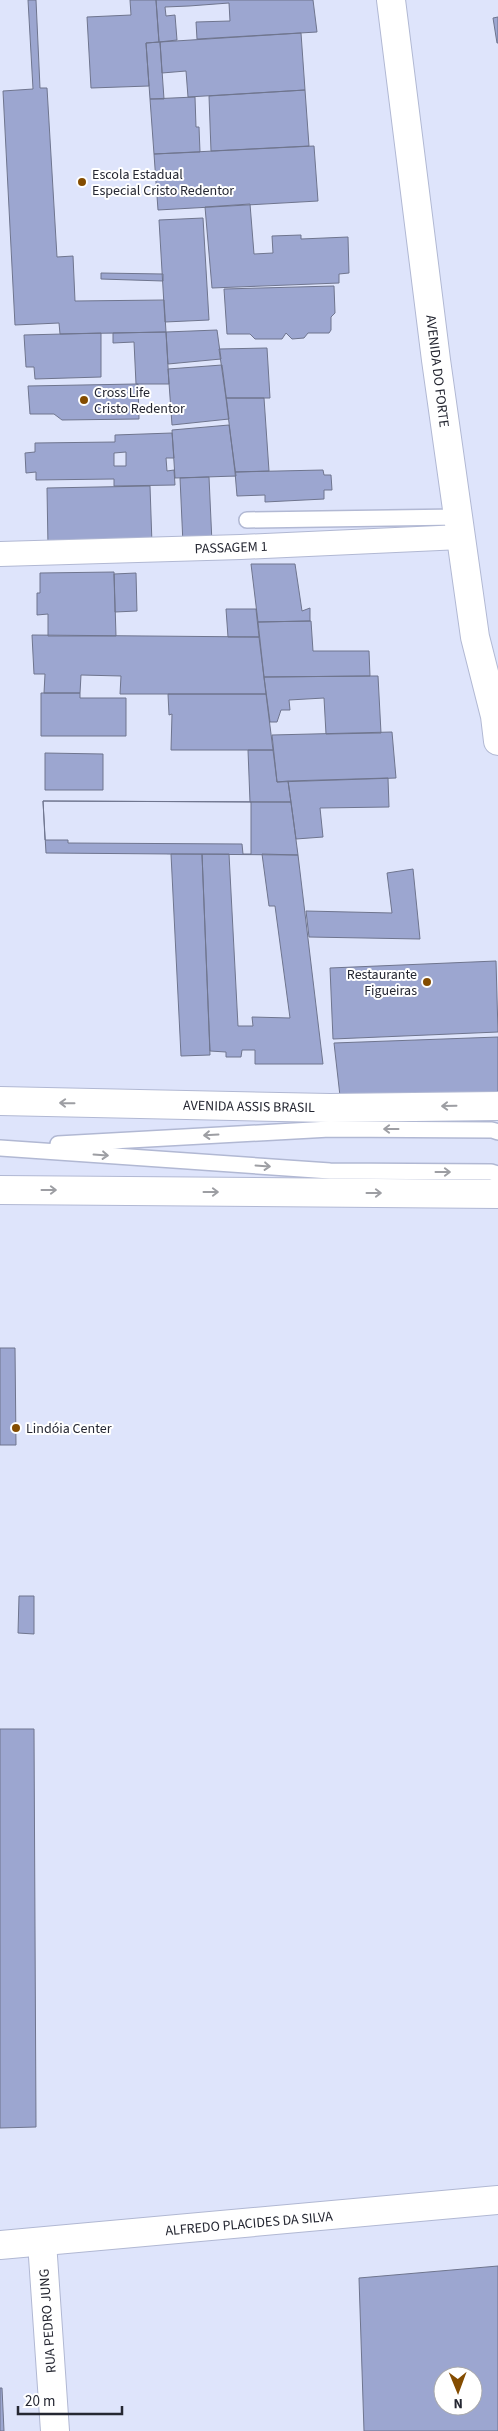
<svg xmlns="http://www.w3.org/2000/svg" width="498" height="2431" viewBox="0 0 498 2431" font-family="'Source Sans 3',sans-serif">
<rect width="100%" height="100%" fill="#dee4fb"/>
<path fill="#9ca6d0" stroke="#6f758e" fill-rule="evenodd" d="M28,0h8l4,88h7l10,169 16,-1 2,45 89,-1 2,32 -106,2 -1,-11 -44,2 -12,-234 30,-2z
M130,0h26l3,42 -13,1 3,43 -58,2 -4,-71 44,-2z
M156,0h157l4,32 -120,7 -1,-17 34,-1 -1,-18 -40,3 -24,1 1,9 9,-1 2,25 -18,2z
M498,17v26h-1l-4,-25z
M301,33l4,57 -117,7 -2,-26 -24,2 -2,-31z
M160,42l4,57h-14l-4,-56z
M305,90l4,56 -98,5 -2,-55z
M195,97l1,30h3l1,25 -46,2 -4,-55z
M314,146l4,55 -160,9 -4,-56z
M250,204l4,50 19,-1 -1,-17 29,-1v4l47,-2 1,36 -10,1v9l-127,5 -7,-81z
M203,218l6,102 -44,2 -6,-102z
M101,273l62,1v7l-62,-2z
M334,286l1,27 -4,4v13l-2,3h-21l-4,5 -12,1 -6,-6 -4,6h-27l-5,-5h-23l-3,-45z
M217,330l4,29 -53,5 -2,-32z
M166,332l3,52h-33l-2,-42 -21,1v-10z
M101,333v44l-66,2 -1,-12h-8l-2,-32z
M267,348l3,50h-44l-7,-49z
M222,365l7,54 -57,6 -4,-56z
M136,384h2l1,35 -77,1 -8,-6h-24l-2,-28z
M226,398h38l5,73 -34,1z
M229,425l7,51 -61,2 -3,-48z
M172,433l2,25h-8l1,13 7,-1 1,15 -61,1v-7l-78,1v-8l-10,1 -1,-20 10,-1v-9l80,-1v-7zM126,452v14h-12v-13z
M323,470l1,5h7l1,15h-8v9l-59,3v-7l-28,1 -2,-24z
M209,477l3,66 -29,1 -3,-66z
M150,486l2,58 -104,2 -1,-58z
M251,564h44l7,47 8,-3v13l-52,1z
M114,572l2,64h-68v-22l-11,1v-22h3v-20z
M136,573l1,38 -22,1 -1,-38z
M226,609h30l3,28h-31z
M311,621l2,30h56l1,25 -106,1 -6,-55z
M32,635l227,2 7,57h-146l1,-18 -40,-1 -1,18h-36l1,-19h-11z
M370,676h8l3,57 -55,1 -2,-36 -35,2 1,10h-9l-4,12h-7l-6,-45z
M41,693h39v5h46v38h-85z
M168,694h98l7,56h-102l1,-36 -3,1z
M392,732l4,46 -119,4 -5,-47z
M248,750h25l4,32 11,-1 3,21h-41z
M45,753l58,1v36h-58z
M388,778l1,29 -69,1 3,29 -27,2 -8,-58z
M43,801l208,1v52h-8l-1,-10 -174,-1v-3h-23z
M43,801l248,1 7,53 -252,-2z
M171,854h31l8,201 -29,1z
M202,854h27l9,172h15l-1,-9 38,1 -15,-112h-6l-7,-52 36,1 25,209h-68v-14h-13l-1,7h-15v-5l-16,-1z
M413,869l7,70 -111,-2 -3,-26 86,2 -5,-40z
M496,961l2,71 -165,7 -3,-71z
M498,1037v56l-158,3 -6,-53z
M0,1348h15l1,97h-16z
M19,1596h15v38l-16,-1z
M0,1729h34l2,398 -36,1z
M498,2266v165h-134l-5,-153zM443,2376h30v30h-30z
M0,2388h2l2,43h-4z"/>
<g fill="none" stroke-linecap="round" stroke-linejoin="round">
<g stroke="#b1b8d3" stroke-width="18">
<path id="service" d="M247,520l211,-3
M58,1144l272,-15 162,1 6,2
M0,1148l330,23 161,1 7,2"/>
</g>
<g stroke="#b1b8d3" stroke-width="26">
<path id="pedestrian" d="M0,554l241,-7 220,-10"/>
</g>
<g stroke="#b1b8d3" stroke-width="30">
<path id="minor" d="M42,2242l13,189
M0,2245l498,-45"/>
</g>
<g stroke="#b1b8d3" stroke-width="30">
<path id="secondary" d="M391,0l45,360 39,277 20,79 3,25
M0,1101l330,7 168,-2
M0,1190l498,4"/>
</g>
<use href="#service" stroke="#fff" stroke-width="15"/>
<use href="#pedestrian" stroke="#fff" stroke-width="24"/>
<use href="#minor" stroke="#fff" stroke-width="28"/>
<use href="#secondary" stroke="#fff" stroke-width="28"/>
</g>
<defs><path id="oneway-shaft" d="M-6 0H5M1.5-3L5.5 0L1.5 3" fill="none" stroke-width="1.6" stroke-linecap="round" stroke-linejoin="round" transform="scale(1.25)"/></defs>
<g stroke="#9d9ea3">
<use href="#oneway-shaft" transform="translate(67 1103) rotate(-179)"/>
<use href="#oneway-shaft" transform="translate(449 1106) rotate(179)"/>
<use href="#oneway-shaft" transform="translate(391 1129) rotate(-180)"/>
<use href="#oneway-shaft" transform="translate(211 1135) rotate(177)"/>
<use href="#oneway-shaft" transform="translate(101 1155) rotate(4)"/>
<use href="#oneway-shaft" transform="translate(263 1166) rotate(4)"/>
<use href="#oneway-shaft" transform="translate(443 1172)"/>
<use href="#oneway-shaft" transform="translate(49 1190)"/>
<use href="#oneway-shaft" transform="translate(211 1192)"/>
<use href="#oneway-shaft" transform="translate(374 1193)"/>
</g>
<g fill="#844c00" stroke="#fff" stroke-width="2">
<circle cx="82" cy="182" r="5"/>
<circle cx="84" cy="400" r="5"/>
<circle cx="427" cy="982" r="5"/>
<circle cx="16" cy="1428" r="5"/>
</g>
<g text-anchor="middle" stroke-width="4" stroke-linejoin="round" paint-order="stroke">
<g font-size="14" fill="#252732" stroke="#fff" text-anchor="start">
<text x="92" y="179">Escola Estadual<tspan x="92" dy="16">Especial Cristo Redentor</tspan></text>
<text x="94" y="397">Cross Life<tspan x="94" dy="16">Cristo Redentor</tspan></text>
<text x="417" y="979" text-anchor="end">Restaurante<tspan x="417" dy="16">Figueiras</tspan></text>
<text x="26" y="1433">Lindóia Center</text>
</g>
<g font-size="14" fill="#252732" stroke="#fff">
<text transform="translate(438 371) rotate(83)" y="5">AVENIDA DO FORTE</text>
<text transform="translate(231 547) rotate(-2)" y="5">PASSAGEM 1</text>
<text transform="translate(249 1106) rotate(1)" y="5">AVENIDA ASSIS BRASIL</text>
<text transform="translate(249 2223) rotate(-5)" y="5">ALFREDO PLACIDES DA SILVA</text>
<text transform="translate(47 2321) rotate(-94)" y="5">RUA PEDRO JUNG</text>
</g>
</g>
<g transform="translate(458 2391) rotate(179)"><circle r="24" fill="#ffffff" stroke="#a8a9ad"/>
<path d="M0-4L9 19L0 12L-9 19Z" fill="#844c00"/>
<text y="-8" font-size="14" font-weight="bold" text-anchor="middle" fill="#252732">N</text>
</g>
<path d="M18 2406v8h104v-8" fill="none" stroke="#252732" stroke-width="2.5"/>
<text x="25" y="2406" font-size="15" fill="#252732" stroke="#ffffff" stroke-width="4" paint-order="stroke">20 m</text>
</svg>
